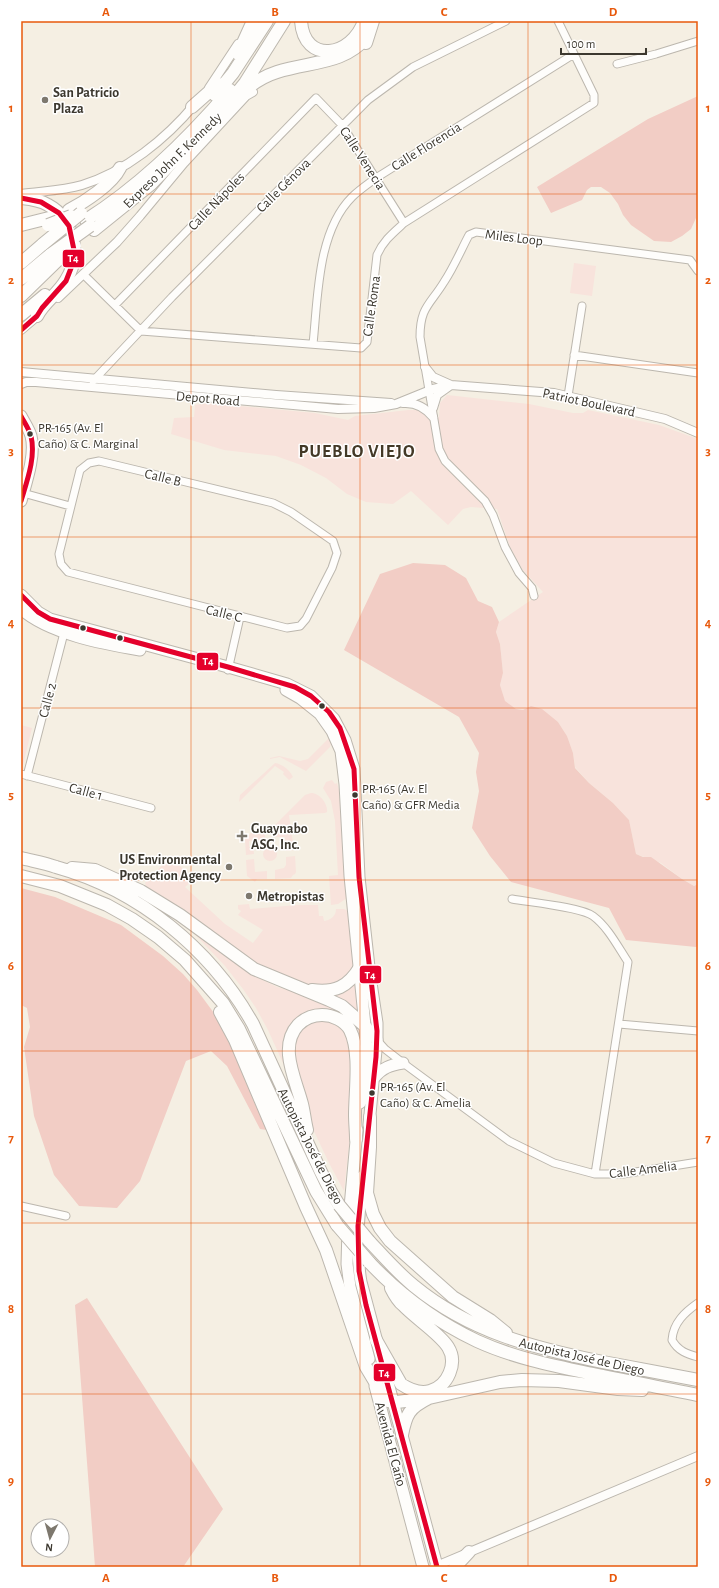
<svg xmlns="http://www.w3.org/2000/svg" width="719" height="1588" viewBox="0 0 719 1588" font-family="'Alegreya Sans',sans-serif">
<rect width="100%" height="100%" fill="#f5efe3"/>
<path fill="#f8e3dc" d="M574,263l22,3 -4,30 -22,-3z
M447,395l82,9 44,9h10l5,-3 71,15 39,14v445l-4,2 -12,-7 -21,-16 -25,-9 -7,-34 -16,-17 -24,-20 -14,-16 -2,-14 -6,-17 -9,-14 -35,-12 -7,-1 -11,-7 -5,-17 3,-12 -3,-29 -4,-12 3,-10 44,-30 -21,-23 -12,-22 -13,-38 -26,-2 -8,2 -15,16 -37,-34 -18,13 -27,-2 -19,-8 -21,-16 -25,-13 -25,-9 -52,-6 -53,-16 3,-16 20,-1 1,-12 12,-2 108,10 33,7 7,-4 53,-6h12l9,9 10,-2 1,-14z
M21,725l11,3 -9,37 -2,1z
M329,738l2,5 -1,4 -24,24 -26,-14 -10,2v-1l9,-2 21,5 8,-2z
M275,763c7,1 15,7 18,14l-4,3 -6,-6 1,-2 -9,-6 -36,36 1,-7z
M332,780l3,4 2,-1 2,7 8,108 -9,6 -7,1 -2,-29 9,-1 -3,-54 -4,-20 -8,-13 3,-6z
M311,793c9,0 17,11 16,19l-2,1 -36,2 5,35 -8,1 -1,-14h-13l1,-10 32,-32z
M253,831l2,2h10v7l-16,1v6l4,-1 1,8 -8,1 -1,-16z
M263 854a7 7 0 1 1 14 0a7 7 0 1 1-14 0Z
M171,856l22,24 -8,7 40,37 28,19 10,-13 -25,-15 3,-4 -3,-2v-4l11,-1 1,5 47,-4h21l1,11h4l1,5c7,-1 12,-5 12,-12h8l4,2 6,52 -7,16 -30,10 -62,-24 -106,-72 -4,-10z
M295,856l1,16 -1,2 -2,1 -2,3 -16,1v-9l9,-2 2,-3v-8z
M254,859l1,13 12,-1v8h-10l-2,3 -8,-6 -1,-16z
M185,924l64,49 28,14 22,6 33,13 27,20 3,12 -4,11 -22,-34 -41,9 -8,48 -19,-42 -12,-22 -13,-19 -18,-23z
M358,976l3,41 -29,-21z
M324,1019l15,5 9,11 6,66 -10,90 -15,-28 -17,-36 -21,-79 11,-21 5,-5z"/>
<path fill="#f2cdc5" d="M698,96v82l-2,40 -5,11 -9,7 -11,6 -17,-1 -23,-16 -8,-10 -5,-11 -8,-11 -9,-6h-10l-4,3 -5,10 -31,13 -14,-26 111,-68z
M413,563l32,2 21,13 12,23 14,6 7,15 -3,10 4,12 3,29 -3,12 5,16 11,8 7,1 8,-4 11,3 16,13 9,14 6,17 2,15 14,15 24,20 16,17 7,34 7,3h8l31,22 12,7 4,-2v61l-2,2 -70,-7 -17,-32 -98,-26 -21,-26 -18,-28 7,-37 -3,-19 3,-19 -20,-36 -115,-67 36,-76z
M21,888l34,9 66,28 42,31 20,18 14,16 28,38 42,102 -7,-1 -33,-63 -16,-15 -25,10 -46,120 -23,27 -38,-2 -25,-31 -20,-59 -10,-69 6,-20 -3,-19 -6,-3z
M87,1298l136,211 -40,58h-88l-20,-262z"/>
<g fill="none" stroke-linecap="round" stroke-linejoin="round">
<g stroke="#bcb7ae" stroke-width="9">
<path id="minor" d="M617,64l39,-10 42,-13
M84,275l57,56 220,17 6,-6 10,-87c6,-14 16,-22 27,-32l190,-120v-8l-36,-74
M115,305l201,-207 26,27 62,98
M313,344c5,-46 4,-112 39,-147 7,-7 16,-13 24,-19l198,-124
M574,355l124,18
M93,381l79,-84 196,-197 45,-33 93,-46
M568,396l14,-90
M99,461l174,42 18,9 42,29 4,12 -5,15 -26,51 -6,7 -13,2 -219,-56 -7,-8 -2,-10 21,-84 9,-7z
M23,493l47,13
M534,596l-2,-8 -13,-15 -14,-26 -12,-32 -8,-14 -40,-40 -6,-12 -19,-112c0,-30 10,-32 24,-55 10,-15 17,-32 25,-47l7,-3 214,28 8,11
M228,670l12,-53
M21,774l130,34
M27,776l38,-147
M512,899c16,3 69,8 81,17 15,11 25,31 35,46l-33,212
M619,1024l79,7
M377,1040l8,9 18,14 106,78 45,22 41,11h28l75,-12
M21,1206l45,10
M698,1303c-13,9 -25,20 -26,37 6,11 15,14 26,17"/>
</g>
<g stroke="#bcb7ae" stroke-width="10">
<path id="tertiary" d="M209,88l29,-44
M21,194c20,-3 41,-3 61,-9 43,-13 84,-46 113,-81
M58,298l59,-56 23,-26 44,-53 62,-67 7,-4
M21,330l19,-16
M425,367l8,10 18,8 -14,10 -4,13
M21,372l255,23 115,8
M21,384l5,-2h10l302,27 36,-1 22,-4 37,-15 18,-4 103,8 111,26 33,14
M403,403c13,-1 22,4 30,14
M434,1567l264,-111"/>
</g>
<g stroke="#bcb7ae" stroke-width="13">
<path id="primary" d="M21,416c3,6 8,13 10,20 5,18 -5,47 -10,65
M21,595l17,17 12,7 178,48 59,17 24,12 23,23 11,21 9,29 5,108 11,99 7,47v17
M21,609c28,25 83,35 119,41
M286,690l14,8 20,16 12,17 9,20 4,33 5,92 15,150"/>
</g>
<g stroke="#bcb7ae" stroke-width="13">
<path id="trunk" d="M365,1026l12,14 -8,85
M374,1078c8,-10 16,-13 29,-15
M360,1103l6,-51 -1,-26
M357,1130l-9,99 -1,35 3,23 19,72
M363,1176c-4,35 -8,71 -2,106l76,284
M375,1386l48,181"/>
</g>
<g stroke="#bcb7ae" stroke-width="14">
<path id="motorway" d="M301,21c3,44 51,36 63,0
M366,43l7,-22
M238,54l15,-33
M243,92c10,-9 21,-16 34,-20 34,-11 66,-7 90,-35
M215,95l18,-22 34,-52
M192,107l26,-23
M21,198c9,1 19,2 27,7 26,14 34,50 18,75 -8,14 -22,22 -29,36
M69,210c16,-8 43,-26 51,-42
M86,220c54,-34 102,-81 144,-130
M21,225l32,-8
M94,230l57,-46 72,-74 22,-27 39,-62
M21,263l22,-19
M21,279l30,-25
M21,296l38,-37
M21,315l24,-20
M21,858c12,3 24,5 35,9 83,23 155,82 197,157l67,146 11,22 8,13
M72,868l23,2 46,21 39,24 74,54 75,31 13,6 23,20
M21,876l39,10 47,19 25,14 26,18 27,23 38,43 16,26 77,162 21,34
M312,990c23,3 36,-3 48,-23
M220,1012l15,28 71,167 20,43 40,117 18,30 4,4 9,1 32,-4
M370,1117v30l-3,46 6,21 7,14 10,13 63,56 37,23 16,13
M307,1130c-2,-8 -3,-18 -5,-26 -6,-24 -24,-57 -4,-79 6,-6 15,-10 24,-10 11,0 23,6 28,15 11,22 5,61 5,85 0,8 1,16 1,24
M369,1241c15,16 29,32 45,45 56,46 120,62 189,76 32,6 63,12 95,18
M369,1262c30,32 68,60 108,79 35,16 73,24 111,32 36,7 73,15 110,22
M376,1340l25,44c9,6 18,10 29,7 18,-5 28,-28 18,-44 -9,-14 -33,-29 -45,-42 -5,-4 -9,-11 -12,-17
M402,1435c4,-21 7,-27 27,-37l71,-16 22,-2 37,1 59,8 24,1
M437,1566v1
M455,1567l14,-15"/>
</g>
<use href="#minor" stroke="#fefdfb" stroke-width="7"/>
<use href="#tertiary" stroke="#fefdfb" stroke-width="8"/>
<use href="#primary" stroke="#fefdfb" stroke-width="11"/>
<use href="#trunk" stroke="#fefdfb" stroke-width="11"/>
<use href="#motorway" stroke="#fefdfb" stroke-width="12"/>
<g stroke="#bcb7ae" stroke-width="14" stroke-linecap="butt">
<path id="motorway-bridge" d="M48,225l23,-9
M43,244l38,-31
M51,254l39,-28
M59,259l16,-13
M339,1205l30,36
M337,1225l32,37"/>
</g>
<use href="#motorway-bridge" stroke="#fefdfb" stroke-width="12"/>
<g stroke="#fff" stroke-width="8">
<path id="bus-1" d="M21,198l20,4 18,11 10,13 5,24 -1,13 -7,18 -24,27 -5,8 -16,14
M21,416c3,6 8,13 10,20 5,21 -4,45 -10,65
M21,595l17,17 12,7 178,48 67,20 16,9 18,16 11,16 14,41 5,108 18,154 -1,26 -18,169 1,45 7,34 71,262"/>
</g>
<use href="#bus-1" stroke="#e4002b" stroke-width="5"/>
</g>
<path fill="none" stroke="#e8590c" stroke-width="1" stroke-opacity="0.55" d="M191,21v1546M360,21v1546M528,21v1546M21,194h677M21,365h677M21,537h677M21,708h677M21,880h677M21,1051h677M21,1223h677M21,1394h677"/>
<g fill="#7d786e" stroke="#fff" stroke-width="1.5">
<circle cx="45" cy="100" r="4"/>
<path d="M240 830h4v4h4v4h-4v4h-4v-4h-4v-4h4z"/>
<circle cx="229" cy="867" r="4"/>
<circle cx="249" cy="896" r="4"/>
</g>
<g fill="#3c382f" stroke="#fff" stroke-width="1.5">
<circle cx="30" cy="434" r="3.5"/>
<circle cx="83" cy="628" r="3.5"/>
<circle cx="120" cy="638" r="3.5"/>
<circle cx="322" cy="706" r="3.5"/>
<circle cx="355" cy="795" r="3.5"/>
<circle cx="372" cy="1093" r="3.5"/>
</g>
<g text-anchor="middle" stroke-width="3" stroke-linejoin="round" paint-order="stroke">
<g font-size="13" fill="#3c382f" stroke="#fff" text-anchor="start">
<text x="38" y="432">PR-165 (Av. El<tspan x="38" dy="16">Caño) &amp; C. Marginal</tspan></text>
<text x="362" y="793">PR-165 (Av. El<tspan x="362" dy="16">Caño) &amp; GFR Media</tspan></text>
<text x="380" y="1091">PR-165 (Av. El<tspan x="380" dy="16">Caño) &amp; C. Amelia</tspan></text>
</g>
<g font-size="14" font-weight="bold" fill="#3c382f" stroke="#fff" text-anchor="start">
<text x="53" y="97">San Patricio<tspan x="53" dy="16">Plaza</tspan></text>
<text x="251" y="833">Guaynabo<tspan x="251" dy="16">ASG, Inc.</tspan></text>
<text x="221" y="864" text-anchor="end">US Environmental<tspan x="221" dy="16">Protection Agency</tspan></text>
<text x="257" y="901">Metropistas</text>
</g>
<g font-size="14" fill="#3c382f" stroke="#fff">
<text transform="translate(426 146) rotate(-32)" y="5">Calle Florencia</text>
<text transform="translate(363 158) rotate(57)" y="5">Calle Venecia</text>
<text transform="translate(172 160) rotate(-44)" y="5">Expreso John F. Kennedy</text>
<text transform="translate(283 185) rotate(-45)" y="5">Calle Génova</text>
<text transform="translate(216 201) rotate(-46)" y="5">Calle Nápoles</text>
<text transform="translate(514 237) rotate(7)" y="5">Miles Loop</text>
<text transform="translate(371 306) rotate(-82)" y="5">Calle Roma</text>
<text transform="translate(208 398) rotate(5)" y="5">Depot Road</text>
<text transform="translate(589 402) rotate(12)" y="5">Patriot Boulevard</text>
<text transform="translate(163 477) rotate(14)" y="5">Calle B</text>
<text transform="translate(224 613) rotate(14)" y="5">Calle C</text>
<text transform="translate(47 700) rotate(-75)" y="5">Calle 2</text>
<text transform="translate(86 791) rotate(15)" y="5">Calle 1</text>
<text transform="translate(311 1146) rotate(63)" y="5">Autopista José de Diego</text>
<text transform="translate(643 1169) rotate(-7)" y="5">Calle Amelia</text>
<text transform="translate(582 1356) rotate(13)" y="5">Autopista José de Diego</text>
<text transform="translate(391 1444) rotate(75)" y="5">Avenida El Caño</text>
</g>
<g font-size="18" font-weight="bold" letter-spacing="1" fill="#433927" stroke="#fff">
<text x="357" y="457">PUEBLO VIEJO</text>
</g>
</g>
<g stroke="#fff" stroke-width="1.5">
<rect x="62" y="249" width="23" height="19" rx="4" fill="#e4002b"/>
<rect x="196" y="652" width="23" height="19" rx="4" fill="#e4002b"/>
<rect x="359" y="965" width="23" height="19" rx="4" fill="#e4002b"/>
<rect x="373" y="1363" width="23" height="19" rx="4" fill="#e4002b"/>
</g>
<g font-size="11" text-anchor="middle" font-weight="bold" fill="#fff">
<text x="73" y="262">T4</text>
<text x="208" y="665">T4</text>
<text x="370" y="979">T4</text>
<text x="384" y="1377">T4</text>
</g>
<rect width="719" height="1588" fill="none" stroke="#ffffff" stroke-width="44"/>
<g transform="translate(50 1538) rotate(186)"><circle r="19" fill="#ffffff" stroke="#b1afac"/>
<path d="M0-3L7 15L0 10L-7 15Z" fill="#7d786e"/>
<text y="-6" font-size="11" font-weight="bold" text-anchor="middle" fill="#3c382f">N</text>
</g>
<path d="M561 48v6h85v-6" fill="none" stroke="#3c382f" stroke-width="2"/>
<text x="567" y="48" font-size="12" fill="#3c382f" stroke="#ffffff" stroke-width="3" paint-order="stroke">100 m</text>
<rect x="22" y="22" width="675" height="1544" fill="none" stroke="#e8590c" stroke-width="1.5"/>
<g font-size="13" text-anchor="middle" font-weight="bold" fill="#e8590c">
<text x="106" y="16">A</text>
<text x="275" y="16">B</text>
<text x="444" y="16">C</text>
<text x="613" y="16">D</text>
<text x="11" y="112">1</text>
<text x="708" y="112">1</text>
<text x="11" y="284">2</text>
<text x="708" y="284">2</text>
<text x="11" y="455">3</text>
<text x="708" y="455">3</text>
<text x="11" y="627">4</text>
<text x="708" y="627">4</text>
<text x="11" y="799">5</text>
<text x="708" y="799">5</text>
<text x="11" y="970">6</text>
<text x="708" y="970">6</text>
<text x="11" y="1142">7</text>
<text x="708" y="1142">7</text>
<text x="11" y="1313">8</text>
<text x="708" y="1313">8</text>
<text x="11" y="1485">9</text>
<text x="708" y="1485">9</text>
<text x="106" y="1582">A</text>
<text x="275" y="1582">B</text>
<text x="444" y="1582">C</text>
<text x="613" y="1582">D</text>
</g>
</svg>
